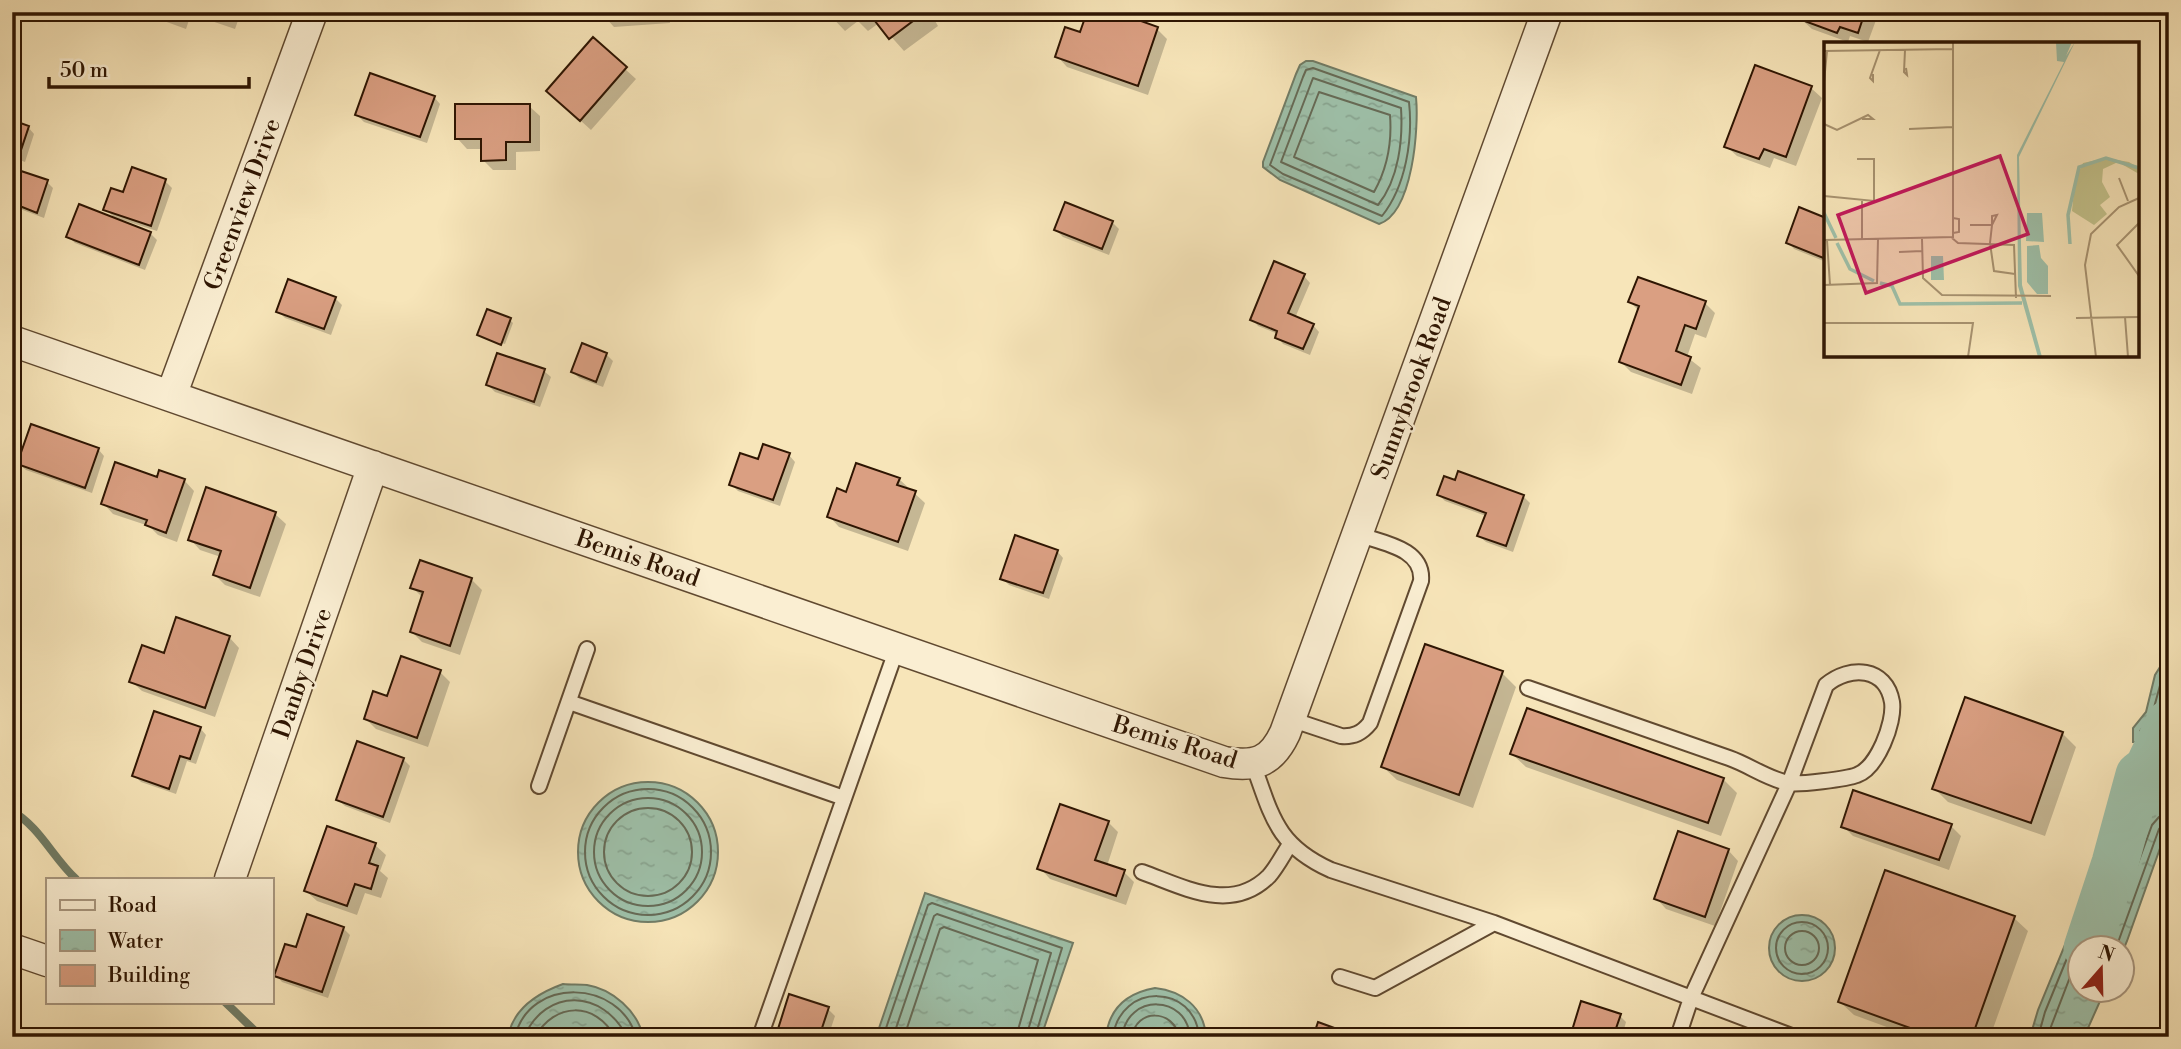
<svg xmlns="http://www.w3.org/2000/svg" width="2181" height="1049" viewBox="0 0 2181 1049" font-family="'Libre Bodoni',serif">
<defs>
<pattern id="water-ripples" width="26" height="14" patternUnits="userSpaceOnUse" patternTransform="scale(1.75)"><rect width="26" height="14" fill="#9ec0a9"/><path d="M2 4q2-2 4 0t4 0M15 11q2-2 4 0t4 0" fill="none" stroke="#88a490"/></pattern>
</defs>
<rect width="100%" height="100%" fill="#f7e5b9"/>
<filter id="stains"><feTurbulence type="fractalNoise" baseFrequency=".00286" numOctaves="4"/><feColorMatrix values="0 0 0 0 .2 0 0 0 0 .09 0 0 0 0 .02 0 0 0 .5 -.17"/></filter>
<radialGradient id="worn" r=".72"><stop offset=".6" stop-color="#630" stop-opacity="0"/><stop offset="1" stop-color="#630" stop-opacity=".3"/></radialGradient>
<path fill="url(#water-ripples)" stroke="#717c66" stroke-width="2" d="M1306,61h7l103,36c3,30 -3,116 -37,127l-99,-44 -17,-13v-5l33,-88 4,-9z
M2169,653v170l-42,118 -5,12v-5h-42v42h25l-21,47h-54l8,-27 84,-203 8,-37 8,7 10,-10 -3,-25h-12v-14l13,-16 9,-37z
M578 852a70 70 0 1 1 140 0a70 70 0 1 1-140 0Z
M925,893l148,50 -32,94h-165z
M1769 948a33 33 0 1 1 66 0a33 33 0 1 1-66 0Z
M563,984c8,1 16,0 24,1 25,4 51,26 56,52h-135c5,-29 30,-44 55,-53z
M1155,988c27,3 49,19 51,49h-100c3,-29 21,-44 49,-49z"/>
<path fill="#0003" d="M155,12h86l-6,17 -44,-15 -5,15 -22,-8z
M603,12h66l1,11 -56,4 -10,-11z
M827,12h103l8,14 -34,25 -25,-28 -11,8 -10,-10 -13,10z
M1804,12h75l-11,30 -18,-6 -2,6 -36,-13 -11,-10z
M1157,29l10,10 -19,56 -81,-28 -10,-11 24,-22z
M593,40l43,39 -45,51 -32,-29z
M1756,67l55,21 11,10 -26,68 -22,-8 -4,10 -33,-12 -11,-10z
M434,97l6,7 -13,39 -63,-21 -7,-7z
M529,106l11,10v35l-24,1v18h-23l-10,-10v-11h-16l-10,-11z
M12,122l16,5 6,7 -9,28 -13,-5z
M133,169l32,12 7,7 -15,43 -34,-11 -1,2 28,11 7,7 -12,30 -70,-27 -7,-7 49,-16 -12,-11 19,-15z
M12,170l35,12 6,6 -9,30 -32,-12z
M1826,220v42l-32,-13 -6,-7z
M1112,222l7,7 -10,26 -46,-18 -7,-7z
M1304,276l6,7 -15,35 18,7 6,7 -9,23 -27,-11 -6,-7 1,-3 -20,-8 -6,-7z
M335,298l7,7 -11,30 -46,-17 -7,-7z
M1630,302l75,1 10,10 -9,25 -11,-4 -8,23 14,11 -9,26 -61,-22 -10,-10 18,-51z
M510,320l3,3 -8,21 -25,-9z
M606,354l7,7 -10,26 -24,-9 -6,-6z
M544,371l7,6 -11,30 -45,-15 -7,-7z
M12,425l7,7 -7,21z
M98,449l6,7 -12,37 -66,-23 -7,-6z
M789,455l6,7 -15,44 -42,-15 -7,-7z
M158,479l26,1 10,11 -17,51 -19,-7 -9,-9 -36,-12 -10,-11z
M899,479l26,24 -17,48 -69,-24 -10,-11 19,-22z
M1439,495l84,1 7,7 -17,49 -27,-10 -7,-6 7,-20 -41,-15z
M275,514l11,10 -26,73 -35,-12 -10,-10 6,-18 -21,-7 -10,-11z
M1057,551l6,7 -14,41 -40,-14 -7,-7z
M471,579l11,11 -22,65 -38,-13 -10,-10 11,-34 -11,-11z
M229,637l10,11 -24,69 -73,-26 -11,-10z
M440,672l10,10 -22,65 -52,-18 -10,-10 22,-20z
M1502,673l14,14 -43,121 -76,-28 -14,-13z
M200,728l6,7 -10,29 -9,-3 -11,33 -35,-12 -7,-7z
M2062,733l14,14 -31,89 -97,-34 -14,-14z
M1512,754l211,25 14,14 -16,43 -195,-69z
M403,759l7,7 -20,57 -45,-17 -7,-6z
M1108,822l10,10 -11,34 17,6 10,10 -8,23 -76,-26 -10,-11z
M1843,826h108l10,10 -12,34 -96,-34z
M328,828l47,17 11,10 -6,16 8,7 -7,20 -16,-5 -8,22 -40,-14 -11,-10z
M1728,850l10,11 -23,65 -49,-17 -10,-11z
M2014,918l14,13 -38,106h-76l-60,-22 -14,-13z
M343,928l7,7 -22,63 -46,-16 -6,-7 21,-25z
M828,1009l7,7 -7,21h-38l-10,-8z
M1620,1016l6,6 -4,15h-51z"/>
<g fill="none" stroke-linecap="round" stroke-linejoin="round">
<path stroke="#666a56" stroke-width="2" d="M1313,68l96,34c4,37 -3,84 -27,114l-99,-42 -13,-9 33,-88 3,-7z
M1313,78l88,30c2,31 -2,71 -23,97l-97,-43z
M1319,92l71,23c2,26 -3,54 -16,77l-80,-35z
M585 852a63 63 0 1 1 126 0a63 63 0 1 1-126 0Z
M594 852a54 54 0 1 1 108 0a54 54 0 1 1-108 0Z
M604 852a44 44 0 1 1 88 0a44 44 0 1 1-88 0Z
M1776 948a26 26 0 1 1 52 0a26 26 0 1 1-52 0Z
M1785 948a17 17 0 1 1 34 0a17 17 0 1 1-34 0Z
M2081,948l55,-135 5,-20c7,-5 18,-11 22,-20 5,-12 -3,-35 -9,-45l7,-11 8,-29
M2107,948l45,-123 7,-8 10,-2
M2116,948l43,-119 4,-4 6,-1
M515,1037c14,-61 105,-58 121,0
M524,1037c22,-50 79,-48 103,0
M535,1037c20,-35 60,-36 80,0
M883,1037l45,-132 4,-2 130,45 -27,89
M893,1037l41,-121 3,-2 114,39 -25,84
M904,1037l36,-108 4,-2 94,33 -22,77
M1113,1037c7,-55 82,-54 86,0
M1122,1037c5,-44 65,-43 68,0
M1132,1037c4,-29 42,-28 47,0
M2038,1037l7,-25 83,-203 6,-24 9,-4 12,-11 -4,-30 -11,-9 12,-16 10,-37 7,-12
M2047,1037l33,-86"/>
<path stroke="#717c66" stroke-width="8" d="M12,811c28,16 41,47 64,68
M225,1002l29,28 13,7"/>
<path stroke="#9ec0a9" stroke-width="47" d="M2087,948l28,-85 24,-88 9,-7 21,-45"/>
</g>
<path fill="#da9f82" stroke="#2e1502" stroke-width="2" d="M154,12h24l-3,8z
M202,12h25l-2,8z
M601,12h59v1l-58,4z
M868,12h57l-36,27z
M1087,12h29l42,15 -20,59 -83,-29 10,-30 15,5z
M1802,12h63l-7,21 -18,-6 -3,6 -38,-14z
M593,37l34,30 -47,54 -34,-30z
M1755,65l57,21 -26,71 -22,-8 -5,10 -35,-12z
M370,73l65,23 -15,41 -65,-22z
M455,104h75v38h-24v18l-25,1v-22h-26z
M12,120l17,6 -10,30 -7,-2z
M132,167l34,12 -15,47 -48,-16 8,-22 12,4z
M12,168l36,12 -11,33 -25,-10z
M1065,202l48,19 -11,28 -48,-19z
M79,204l72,28 -12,33 -73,-28z
M1799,207l27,11v41l-40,-16z
M1274,261l31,13 -17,39 26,11 -11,25 -28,-11 2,-7 -27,-11z
M1638,277l68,24 -10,28 -11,-4 -9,26 15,6 -10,28 -62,-23 20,-56 -11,-4z
M288,279l48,18 -12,32 -48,-17z
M487,309l24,9 -10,27 -24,-10z
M582,343l25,10 -11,29 -25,-10z
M497,353l48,16 -11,33 -48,-17z
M31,424l68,24 -14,40 -68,-24z
M763,444l27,9 -17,47 -44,-15 11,-32 18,6z
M115,462l42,15 2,-7 26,9 -19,54 -21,-8 2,-5 -46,-16z
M856,463l44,15 -3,7 19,6 -18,51 -71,-25 10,-29 9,4z
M1458,471l66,24 -18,51 -29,-10 9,-23 -49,-18 7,-19 11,4z
M206,487l70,25 -26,76 -37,-13 8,-24 -33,-11z
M1015,535l43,15 -15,43 -43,-14z
M420,560l52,18 -22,68 -40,-14 13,-40 -13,-4z
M176,617l54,19 -25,72 -76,-26 13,-37 22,8z
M1425,644l78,27 -44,124 -78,-28z
M401,656l40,14 -24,68 -53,-19 9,-28 14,5z
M1965,697l98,35 -32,91 -99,-34z
M1527,708l197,70 -16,45 -198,-69z
M154,711l47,16 -11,32 -10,-3 -11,33 -37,-13z
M357,741l47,17 -21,59 -47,-17z
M1853,790l99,34 -13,36 -98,-33z
M1060,804l49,17 -14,39 30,10 -9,26 -79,-27z
M327,826l49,17 -7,20 9,3 -7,23 -16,-5 -8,22 -43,-15z
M1678,831l51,18 -24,68 -51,-18z
M1885,870l130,46 -43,121h-37l-97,-35z
M307,914l37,13 -22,65 -48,-16 11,-32 11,3z
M789,994l40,13 -10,30h-19l-22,-8z
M1581,1001l40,13 -8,23h-43z
M1318,1022l41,15h-46z"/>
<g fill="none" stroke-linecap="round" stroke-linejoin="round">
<g stroke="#604930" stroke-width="18">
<path id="service" d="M1528,688c67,23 134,47 201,70 20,7 39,21 59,25 10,2 59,-4 69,-8 20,-7 38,-52 35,-73 -6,-35 -42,-37 -66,-17l-37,99 -98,214 -13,39
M569,702l275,96
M1290,719l51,17c13,1 21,-3 29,-13l51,-142c3,-33 -39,-38 -64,-47
M1253,764c19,52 23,81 78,106l163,53 300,114
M539,786l48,-137
M1142,872c42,15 89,42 127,4 8,-9 14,-21 21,-32
M1340,977l35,11 119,-65
M760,1037l137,-389"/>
</g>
<g stroke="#604930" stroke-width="33">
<path id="minor" d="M12,341l1212,421c31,5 47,1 61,-29l262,-721
M171,396l141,-384
M230,879l143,-413
M12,949l35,12"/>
</g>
<use href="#service" stroke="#faeed2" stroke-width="14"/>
<use href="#minor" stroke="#faeed2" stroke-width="30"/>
</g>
<g text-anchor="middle" stroke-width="5" stroke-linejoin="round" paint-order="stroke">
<g font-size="24" fill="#2e1502" stroke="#faeed2">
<text transform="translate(242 204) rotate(-70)" y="8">Greenview Drive</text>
<text transform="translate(1411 388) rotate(-70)" y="8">Sunnybrook Road</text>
<text transform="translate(638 558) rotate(19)" y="8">Bemis Road</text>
<text transform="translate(302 673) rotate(-71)" y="8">Danby Drive</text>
<text transform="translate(1175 742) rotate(17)" y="8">Bemis Road</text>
</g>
</g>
<g transform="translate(1824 42)">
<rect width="315" height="315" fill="#f7e5b9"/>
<path d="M282,116l23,4 10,6v6l-21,-12 -15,7 -1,13 8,15 -10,8 7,9 -13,11 -22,-14 3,-31 8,-17z" fill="#c3c28b"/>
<path d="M232,0h16l-6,14 9,-14 -56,115 3,128 20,72h-4l-20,-71 -1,-131 47,-93 -7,-1zM203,171h15l2,29 -18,-1zM215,203l2,13 7,8v28h-11l-10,-12v-36zM107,214h12l1,24h-13z" fill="#9ec0a9"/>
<path fill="none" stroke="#9ec0a9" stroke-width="3.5" d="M0,171l12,25M13,201l13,26 24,12M246,202l-2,-29 11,-48 27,-9 33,10M56,241l12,3 8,18 122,-1"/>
<path fill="none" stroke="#a79270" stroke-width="2" d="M81,8l-1,22 3,3 -1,-7M0,9l129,-2M49,32v7l-3,-3 10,-28M0,40l3,-31M0,82l13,6 31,-15 5,4h-11M85,87l44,-2M295,136l9,23M0,154l50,5v-42h-17M129,176l6,1v13l-6,1M315,181l-22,22 22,31M146,183h22l5,-10 -5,1v9l-2,18 4,28 21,3M128,196l6,5 56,2 2,53M98,197l1,39 19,17 109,1M0,198l129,-3v-195M3,198l3,45M38,198v-39M75,210l23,-1M0,243l53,-2 1,-44M301,275l3,40M252,276l63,-1M0,281h149l-5,34M0,315h135M272,315l-11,-92 6,-31 28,-27 20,-9"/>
<path fill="#c2185b" fill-opacity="0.15" stroke="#c2185b" stroke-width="3.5" d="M176,114l28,78 -162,59 -28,-78z"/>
<rect width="315" height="315" fill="none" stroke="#2e1502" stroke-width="3.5"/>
</g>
<rect width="2181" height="1049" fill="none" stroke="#f7e5b9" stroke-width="42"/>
<rect x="14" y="14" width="2153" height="1021" fill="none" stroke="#2e1502" stroke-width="3.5"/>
<rect x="21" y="21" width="2139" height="1007" fill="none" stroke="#2e1502" stroke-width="2"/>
<rect x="46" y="878" width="228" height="126" fill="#faeed2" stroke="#a8977f" stroke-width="2"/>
<rect x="60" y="900" width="35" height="10" fill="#faeed2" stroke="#a8977f" stroke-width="2"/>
<text x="108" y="912" font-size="21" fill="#2e1502">Road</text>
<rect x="60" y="930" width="35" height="21" fill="url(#water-ripples)" stroke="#a8977f" stroke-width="2"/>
<text x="108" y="948" font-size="21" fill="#2e1502">Water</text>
<rect x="60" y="965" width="35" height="21" fill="#da9f82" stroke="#a8977f" stroke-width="2"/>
<text x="108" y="982" font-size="21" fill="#2e1502">Building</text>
<g transform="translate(2101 969) rotate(20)"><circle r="33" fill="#faeed2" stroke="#a8977f" stroke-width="2"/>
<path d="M0-5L12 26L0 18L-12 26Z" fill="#8f2418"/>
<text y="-10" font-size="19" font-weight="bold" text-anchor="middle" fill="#2e1502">N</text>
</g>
<path d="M49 77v10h200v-10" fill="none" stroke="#2e1502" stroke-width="3.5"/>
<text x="60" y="77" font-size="21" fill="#2e1502" stroke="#faeed2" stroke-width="5" paint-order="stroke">50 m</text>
<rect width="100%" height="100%" filter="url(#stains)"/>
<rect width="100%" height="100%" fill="url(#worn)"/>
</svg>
